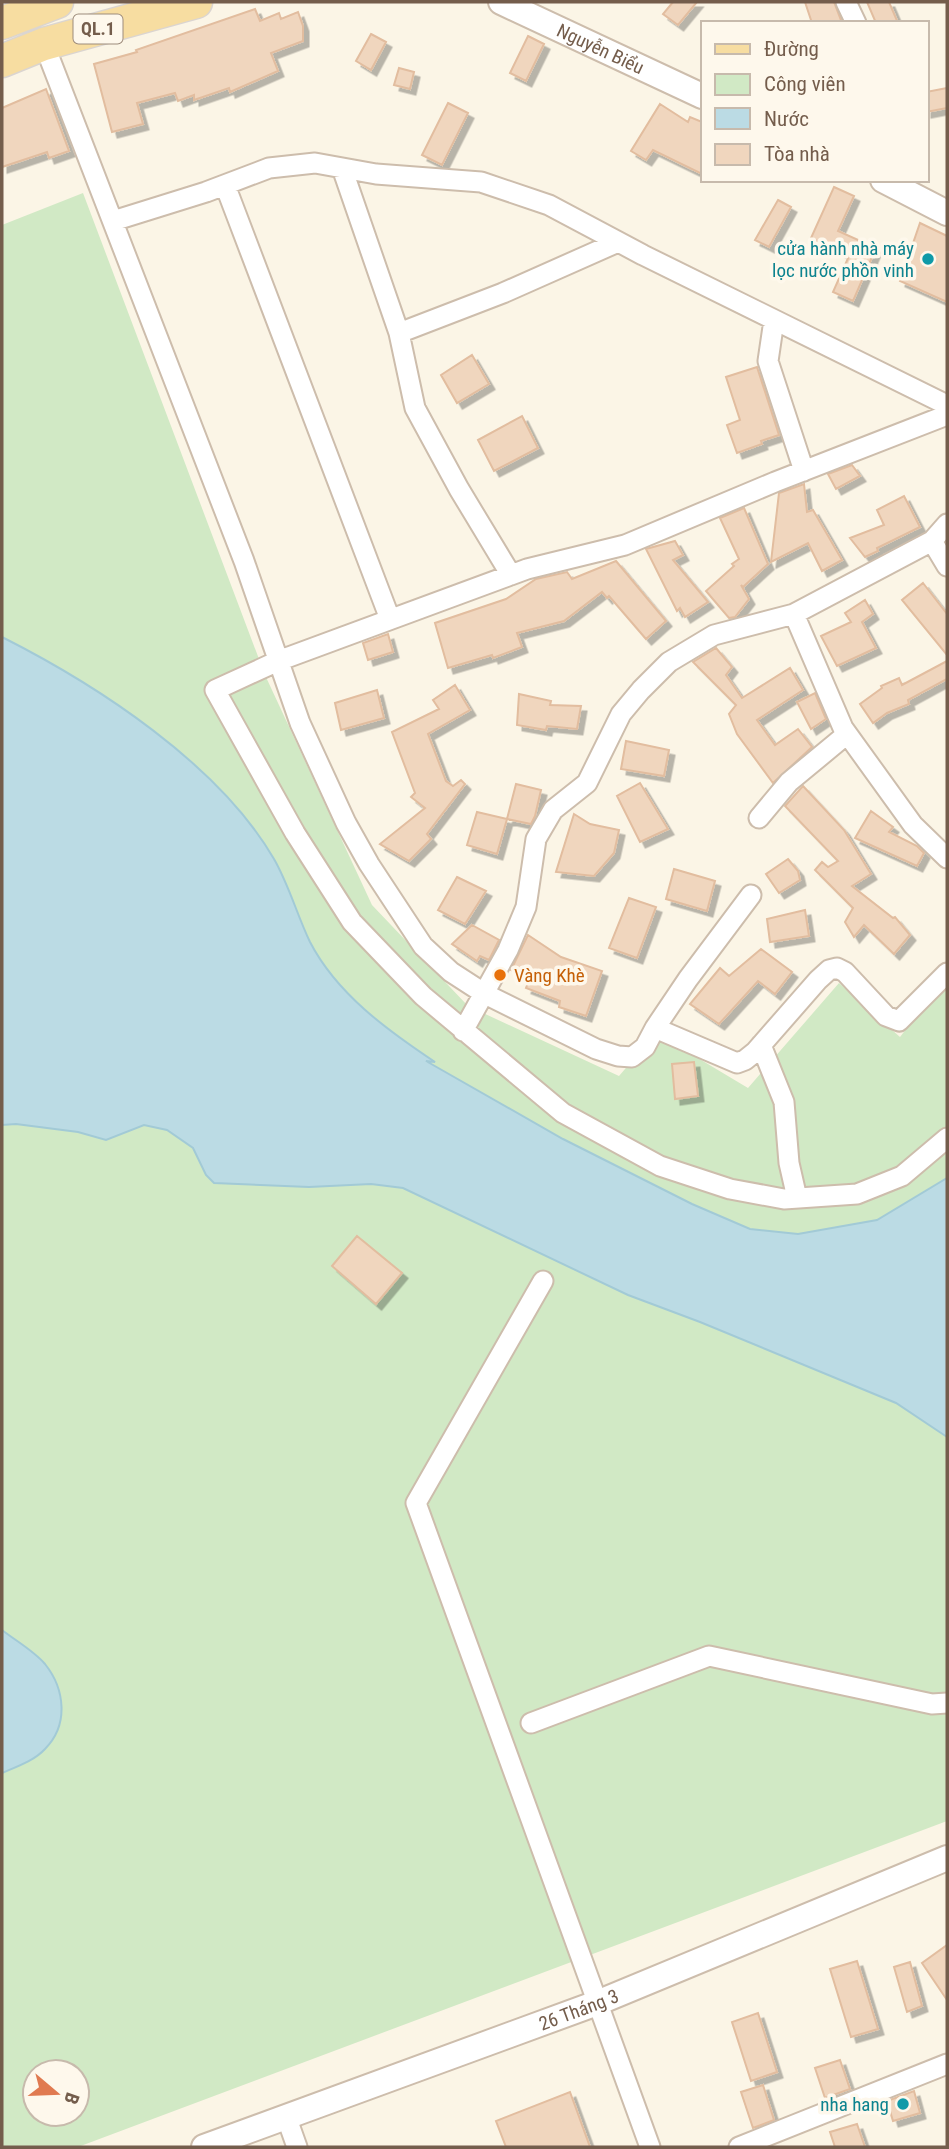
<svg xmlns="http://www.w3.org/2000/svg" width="949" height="2149" viewBox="0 0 949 2149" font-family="'Roboto Condensed',sans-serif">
<defs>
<filter id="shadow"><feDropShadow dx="5.5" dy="5.5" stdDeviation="0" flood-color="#0004"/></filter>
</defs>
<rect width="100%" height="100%" fill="#fbf5e6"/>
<path fill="#d1e9c5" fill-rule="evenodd" d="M83,193l182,482 107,230 96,101 151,70 37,-43 92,55 91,-105 61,54 47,-61v845l-869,326h-76v-1922zM35,2072h42v42h-42z"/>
<path fill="#bbdbe4" stroke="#a2cad6" stroke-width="2" d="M2,637c95,48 217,127 272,222 15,26 23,56 36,83 27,52 77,88 125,120l-9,-1 137,78 129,65 58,25 48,5 79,-14 70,-42v259l-51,-34 -196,-81 -72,-27 -225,-107 -32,-4 -62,3 -95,-4 -8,-8 -13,-27 -26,-18 -23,-5 -38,15 -28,-8 -62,-8 -14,1z
M2,1630c14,11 32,21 43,34 20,25 24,61 0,85 -11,12 -29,18 -43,24z"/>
<path fill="#f0d6be" stroke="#e2bd9f" stroke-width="2" filter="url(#shadow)" d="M673,2h24l-19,23 -15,-11z
M805,2h29l8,21h-30z
M867,2h22l9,21h-22z
M255,9l5,12 19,-8 2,6 17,-7 5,14v15l-32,12 7,18 -48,21 -1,-4 -35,12v-5l-16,6 -3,-8 -38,10 6,21 -31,8 -18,-68 43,-12 -1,-2z
M371,34l15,8 -15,28 -15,-9z
M528,36l16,8 -18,37 -16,-8z
M399,68l15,4 -4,17 -16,-4z
M947,88v20l-21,4v-20z
M46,89l23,62 -20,7 -2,-6 -45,15v-59z
M448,103l20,10 -26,52 -20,-10z
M660,104l28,18 2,-5 12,5v52l-49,-24 -7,10 -15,-9z
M834,187l20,9 -16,35 38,17 -23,53 -20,-9 16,-36 -38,-18z
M778,200l13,7 -22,40 -14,-7z
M920,223l27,13v66l-47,-21z
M472,355l17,29 -32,19 -16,-28z
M757,367l22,68 -18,6 1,3 -25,9 -10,-28 13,-5 -14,-43z
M522,416l16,32 -44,23 -16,-31z
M852,465l8,11 -24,13 -8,-15z
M804,484l3,28 6,-2 29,50 -20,11 -14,-28 -37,19 8,-69z
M904,496l16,31 -43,21 1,3 -13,6 -15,-19 34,-13 -7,-15z
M744,508l24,56 -25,23 -2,-2 8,14 -14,18 -6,1 -23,-27 28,-25 -2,-2 7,-5 -19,-41z
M675,541l8,14 -10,5 35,42 -23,15 -5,-9 -3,3 -31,-62z
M616,561l50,60 -20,18 -37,-43 -2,2 -5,-6 -38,29 -47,12 5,14 -29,11 -1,-3 -44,13 -13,-45 71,-24 30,-20 31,-7 5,7z
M923,583l24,31v41l-45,-55z
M865,600l8,14 -11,8 14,26 -39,18 -16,-30 30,-14 -6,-9z
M388,634l5,18 -25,8 -5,-17z
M716,648l16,19 -6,8 16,23 48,-30 13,22 -46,30 18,25 23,-16 14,18 -39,36 -36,-49 -8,-20 7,-9 -43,-43z
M947,661v18l-39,21 1,4 -22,9 -14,10 -13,-19 22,-16 -1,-2 18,-8 3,7z
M455,685l15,25 -42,24 18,47 7,5 8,-6 4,4 -38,50 4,5 -22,22 -29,-17 45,-36 -14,-11 4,-4 -23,-61 47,-23 -6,-9z
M377,690l7,28 -43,12 -6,-27z
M815,693l11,26 -15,10 -14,-27z
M519,694l32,7 -1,4 31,1 -4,23 -30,-3 -1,4 -29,-5z
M626,741l43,9 -5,26 -43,-7z
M640,783l28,46 -28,13 -23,-46z
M516,784l25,6 -6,26 -4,8 -24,-5z
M803,786l41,44 27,44 -19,12 41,32 2,-1 15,18 -16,19 -30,-29 -10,12 -9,-15 8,-14 -38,-38 7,-8 6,5 10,-6 -53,-55z
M871,811l22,16 -4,5 28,14 7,7 -7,13 -62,-28z
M477,812l30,7 -10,35 -30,-9z
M574,814l16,10 29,6 -5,23 -20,23 -38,-4z
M788,859l10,12 2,9 -21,13 -13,-19z
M674,869l41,12 -8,30 -41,-12z
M457,877l29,14 -21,33 -27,-14z
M629,898l27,9 -19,51 -28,-10z
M805,910l4,26 -39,6 -3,-23z
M472,925l27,15 -10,20 -9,-4 -3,5 -25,-17z
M528,935l33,22 41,14 -16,45 -27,-9 1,-6 -34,-13 4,-10 -19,-8z
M761,949l31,23 -17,22 -17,-13 -39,43 -29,-20 30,-36 9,8z
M694,1062l4,34 -23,3 -3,-35z
M357,1236l45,37 -26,31 -44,-38z
M947,1945v55l-25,-37z
M857,1961l21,68 -27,8 -21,-68z
M910,1962l12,44 -15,6 -13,-45z
M758,2013l19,59 -26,9 -19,-59z
M840,2060l10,29 -25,9 -10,-30z
M763,2085l11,35 -21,8 -12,-36z
M914,2091l6,22 -27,8 -6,-20z
M570,2092l20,55h-84l-10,-26z
M857,2124l8,23h-30l-5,-15z"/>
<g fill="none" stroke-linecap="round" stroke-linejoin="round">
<g stroke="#cdbdac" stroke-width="23">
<path id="minor" d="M846,2l10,21
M44,44l200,517 56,162 46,100 23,41 54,82 28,26 34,22 111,55 22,7 14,1 13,-10 10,-19 82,35 8,-3 10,-8 63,-72 11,-10 8,-2 8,4 41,44 13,5 48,-48
M342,168l57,165 16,75 44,81 52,86
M225,185l165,434
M113,221l93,-29 63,-24 46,-5 61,11 105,8 68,23 94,50 304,150
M774,320l-6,41 36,110
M399,333l104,-40 115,-51
M947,415l-172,67 -150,63 -98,24 -249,92 -63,29 80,143 57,89 71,74 140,117 97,53 70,23 54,10 73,-5 45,-18 45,-38
M932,541l15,25
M794,614l49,114 70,97 34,33
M759,818l30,-36 58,-48
M655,1028l33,-49 63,-84
M463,1031l45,-81 18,-43 10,-68 17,-29 34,-27 34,-69 20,-24 28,-28 45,-27 80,-21 138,-73 15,-17
M761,1045l23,57 5,61 8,35
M543,1281l-127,222 234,644
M531,1723l178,-67 223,48 15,-1
M286,2116l11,31
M739,2147l208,-83"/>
</g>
<g stroke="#cdbdac" stroke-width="28">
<g id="tertiary">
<path id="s1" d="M501,2l201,94"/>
<path d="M883,180l64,33"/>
<path id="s2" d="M204,2147l393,-144 350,-145"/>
</g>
</g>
<g stroke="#dbd5d0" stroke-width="35">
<path id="primary" d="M2,23l55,-21
M2,61l42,-17 152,-42"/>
</g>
<use href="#minor" stroke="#fff" stroke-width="19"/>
<use href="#tertiary" stroke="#fff" stroke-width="24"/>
<use href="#primary" stroke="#f7dda1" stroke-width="32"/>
</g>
<g fill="#0f9aa8" stroke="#fef8ec" stroke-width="2.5">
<circle cx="928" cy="259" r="7"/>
<circle cx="903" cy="2104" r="7"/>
</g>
<circle fill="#e8710a" stroke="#fef8ec" stroke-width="2.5" cx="500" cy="975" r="7"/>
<g text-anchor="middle" stroke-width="7" stroke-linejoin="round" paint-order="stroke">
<rect fill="#fef8ec" stroke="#9d8c7c" stroke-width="2" x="73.5" y="14.5" width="49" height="29" rx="5"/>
<g font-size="18" font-weight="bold" fill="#745d4c">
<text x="98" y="35">QL.1</text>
</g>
<g font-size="19" fill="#745d4c" stroke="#fef8ec">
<text dy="7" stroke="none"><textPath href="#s1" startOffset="110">Nguyễn Biểu</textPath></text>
<text dy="7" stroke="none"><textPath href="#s2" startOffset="399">26 Tháng 3</textPath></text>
</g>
<g font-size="19" fill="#0d838f" stroke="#fef8ec" text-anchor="end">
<text x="914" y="255">cửa hành nhà máy<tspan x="914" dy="22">lọc nước phồn vinh</tspan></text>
<text x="889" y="2111">nha hang</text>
</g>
<g font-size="19" fill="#c56008" stroke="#fef8ec" text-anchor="start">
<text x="514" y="982">Vàng Khè</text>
</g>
</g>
<rect width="949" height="2149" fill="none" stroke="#745d4c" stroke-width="7"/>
<rect x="701" y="21" width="228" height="161" fill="#fef8ec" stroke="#c7baac" stroke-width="2"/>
<rect x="715" y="44" width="35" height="10" fill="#f7dda1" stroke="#c7baac" stroke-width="2"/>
<text x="764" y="56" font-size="21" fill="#745d4c">Đường</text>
<rect x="715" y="74" width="35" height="21" fill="#d1e9c5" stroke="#c7baac" stroke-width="2"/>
<text x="764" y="91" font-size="21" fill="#745d4c">Công viên</text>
<rect x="715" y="108" width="35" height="21" fill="#bbdbe4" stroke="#c7baac" stroke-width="2"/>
<text x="764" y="126" font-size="21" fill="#745d4c">Nước</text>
<rect x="715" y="144" width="35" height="21" fill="#f0d6be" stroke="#c7baac" stroke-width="2"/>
<text x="764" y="161" font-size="21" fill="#745d4c">Tòa nhà</text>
<g transform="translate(56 2093) rotate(109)"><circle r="33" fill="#fef8ec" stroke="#c7baac" stroke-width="2"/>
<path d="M0-5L12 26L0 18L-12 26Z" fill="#e07a50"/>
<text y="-10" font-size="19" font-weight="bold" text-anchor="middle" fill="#745d4c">B</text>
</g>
</svg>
